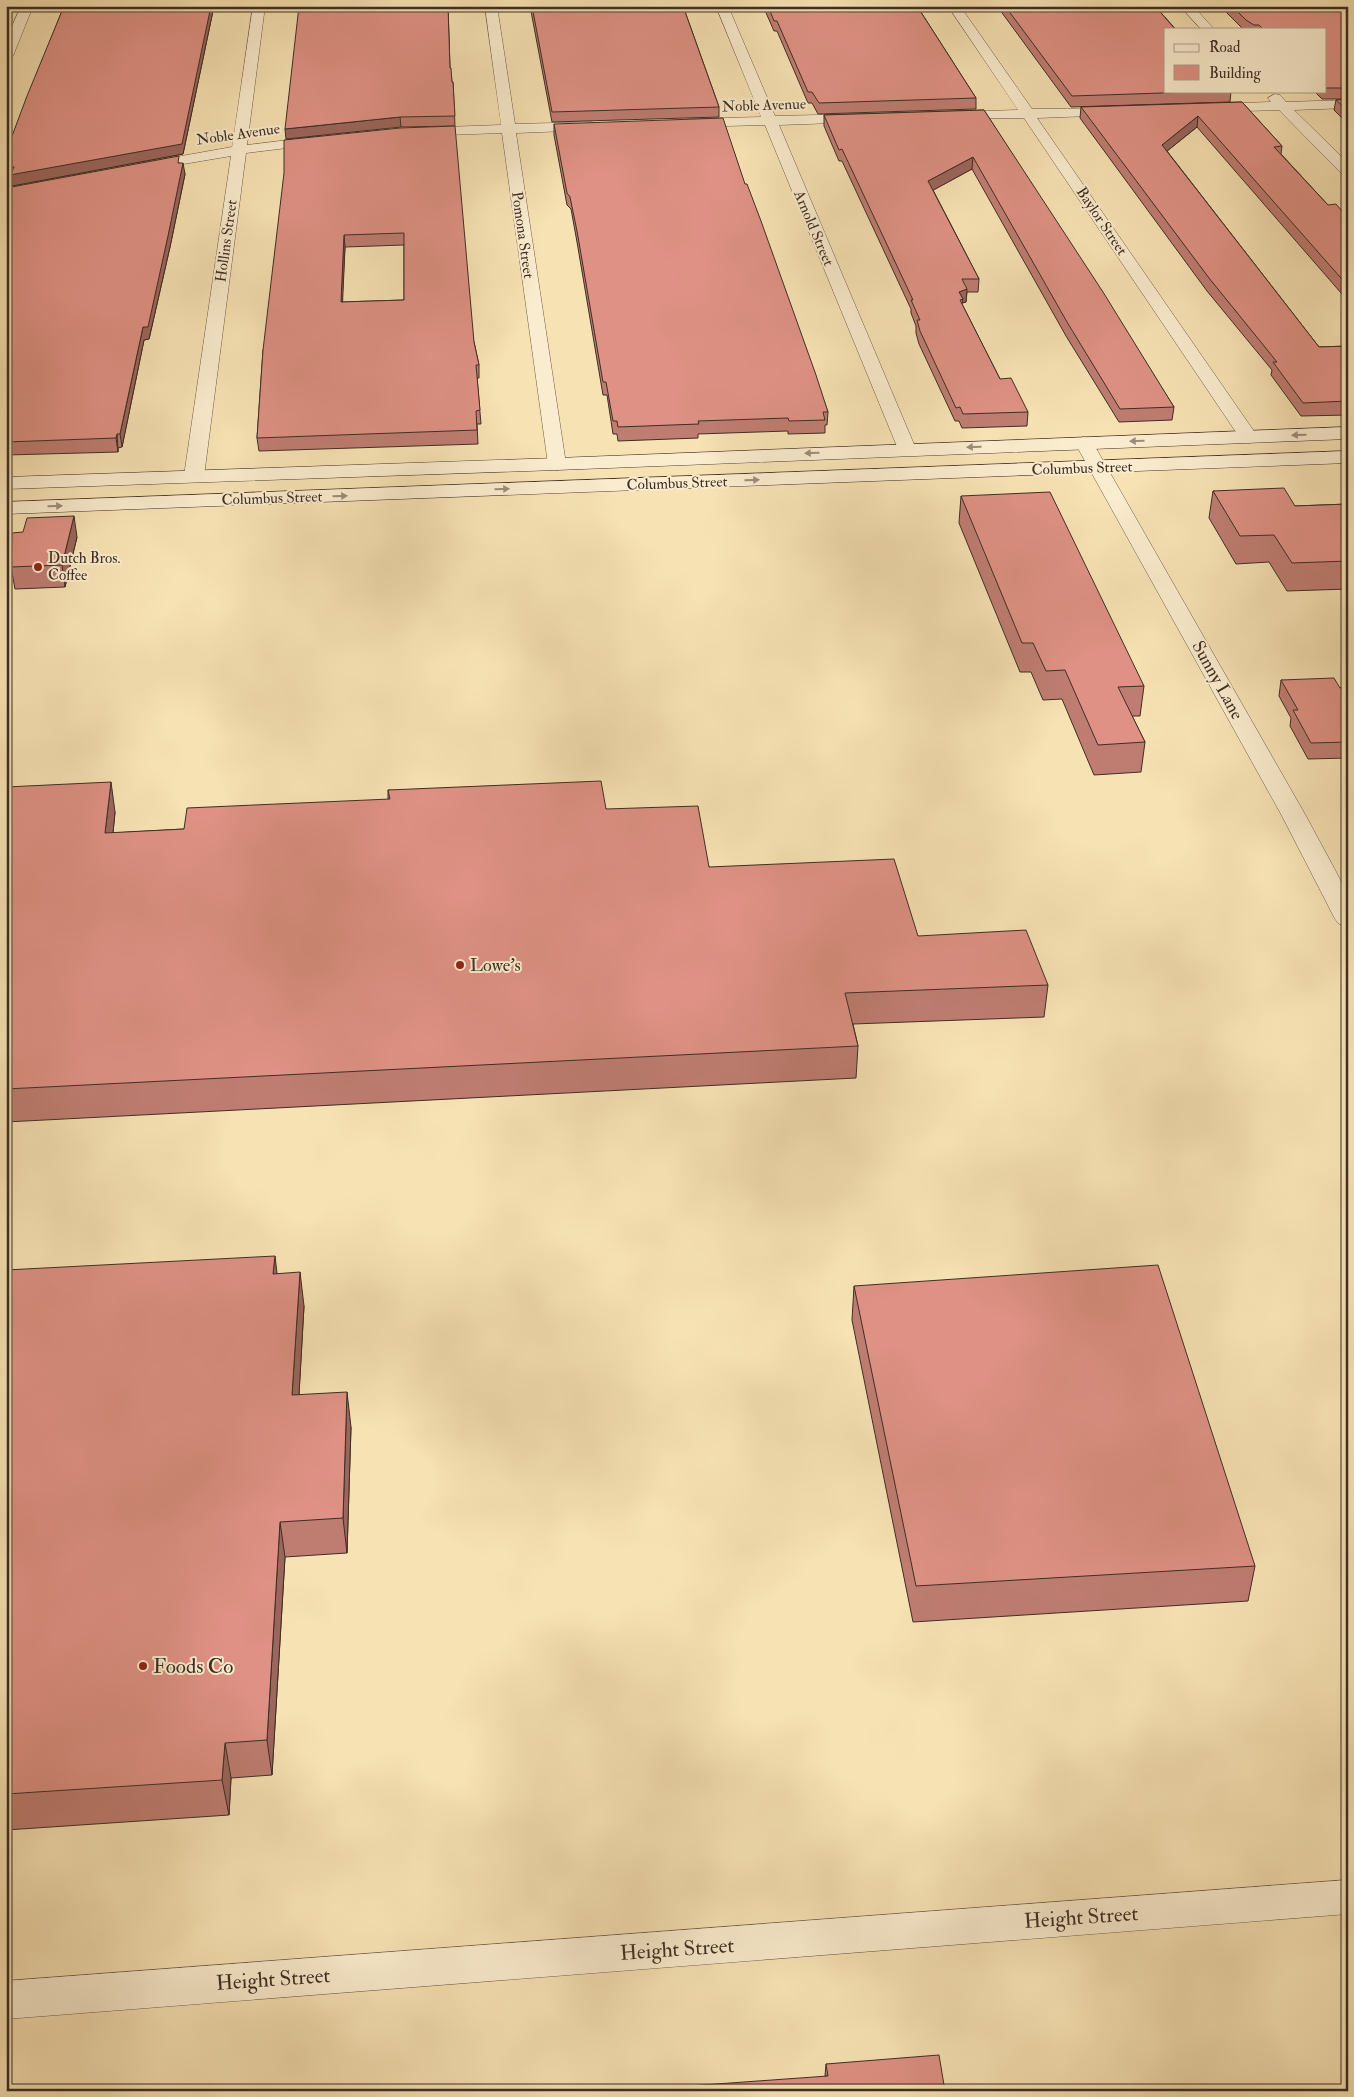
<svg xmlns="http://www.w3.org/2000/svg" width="1354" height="2097" viewBox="0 0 1354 2097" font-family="'IM FELL Double Pica',serif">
<rect width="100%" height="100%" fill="#f7e2b4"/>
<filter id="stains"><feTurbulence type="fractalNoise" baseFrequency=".004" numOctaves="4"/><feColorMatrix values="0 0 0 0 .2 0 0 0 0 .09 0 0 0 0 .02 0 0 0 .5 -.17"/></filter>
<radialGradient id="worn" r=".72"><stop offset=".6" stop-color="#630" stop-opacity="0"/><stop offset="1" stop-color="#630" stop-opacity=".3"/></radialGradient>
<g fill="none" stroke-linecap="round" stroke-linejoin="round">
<g stroke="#6c5b49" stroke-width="1">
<path id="minor" d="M21,6h12l-20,50 -7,4v-20z
M253,6h12l-18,139 73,-9 5,1 2,3 -2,3 -5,1 -74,9 -42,323 -3,4 -7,2 -7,-2 -3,-4 47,-320 -89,15 -5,-1 -2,-3 2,-3 5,-1 90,-16z
M485,6h12l18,118 77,-2 7,4 -7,4 -76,3 50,331 -2,4 -7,2 -7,-2 -2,-4 -46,-331 -84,3 -5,-1 -2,-3 2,-3 5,-1 83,-3z
M716,6h12l47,110 87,-2 7,4 -7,4 -83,3 137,324 -2,4 -7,2 -7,-2 -2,-4 -133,-324 -78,2 -7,-4 7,-4 74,-2z
M948,6h12l72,103 90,-1 2,3 -7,4 -80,3 221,319 -2,4 -7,2 -7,-2 -218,-323 -79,1 -2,-3 2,-3 5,-1 68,-2z
M1180,6h13l21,23h-13z
M1275,94l5,1 6,7 62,-2v8l-54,2 54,53v13l-5,-1 -64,-65 -69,2 -7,-4 7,-4 61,-2 -3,-4z"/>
</g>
<g stroke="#6c5b49" stroke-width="1">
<path id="tertiary" d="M1084,437l7,2 2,4 213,373 42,78v33l-9,-3 -4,-5 -53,-103 -207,-373 2,-4z
M1348,1880v34l-1342,105v-38z"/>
</g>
<g stroke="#3d2e25" stroke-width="1">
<path id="secondary" d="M1348,427v12l-791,31 -551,19v-12l551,-19z
M1348,451v12l-1342,51v-12z"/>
</g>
<use href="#minor" fill="#faecce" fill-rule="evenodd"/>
<use href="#tertiary" fill="#faecce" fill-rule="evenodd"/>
<use href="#secondary" fill="#faecce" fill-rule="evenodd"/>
</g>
<path fill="#bf7d72" stroke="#3d2e25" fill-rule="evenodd" d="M64,6h150l-31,148 -171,32 -1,-8h-5v-26z
M298,6h150l2,62 2,14h1l2,44 -54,1 -103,-119z
M530,6h153l36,101v10l-167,5z
M763,6h154l59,92v11l-158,5 -6,-11h-4l-31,-72h-3z
M997,6h158l76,85 -1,11 -159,5z
M1220,6h128v118l-14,-14 2,-10 11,-1h-25l-8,-8h11v-62h-82z
M1242,102l40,44 -1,8 47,51 20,13v83l-151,-174 -30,24 152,196 29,-1v69l-47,1 -30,-41 1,-5 -65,-79 -127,-173 1,-11z
M984,110l190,297 -2,13 -53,2 -53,-86 -94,-167 -39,21 46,89 -1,13h-11l-1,10 -4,1v1l38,75 28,33 -1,14 -65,2 -3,-7h-4l-36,-77 -3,-11v-7l-5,-13v-4l-69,-148h-3l-15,-35v-11z
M554,124l191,60 83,228 -1,13h-2v8l-37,1v-3l-90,3v4l-80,3 -1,-7h-4l-6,-39h-4l-26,-153 -6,-33 -4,-4 -13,-70z
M400,128l74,214 5,23v13h-2l4,46h-4l1,20 -219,7 -2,-13 6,-88zM404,245v55l-62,2 3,-55z
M180,163l5,11 -15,73 -21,92 -5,1 -22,107 -4,1v4l-112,3v-267z
M1213,491l82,15 53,-2v85l-61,2 -18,-29 -33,2 -27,-46z
M961,496l183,190 -4,30h-8l13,26 -4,30 -47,3 -32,-76 -19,1 -12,-28h-11l-61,-149z
M77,537l-12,50 -50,2 -4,-22z
M1281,680l59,8 8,-1v71l-40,1 -18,-33 1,-8 -12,-22z
M6,787l109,25 -2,21 71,-4 204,-29v-10l218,19 103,58 209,69 130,49 -4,32 -191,7 5,22 -2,32 -850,44z
M6,1270l271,3 27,33 -5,88 52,33 -4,126 -62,4 -13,218 -41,3 -2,37 -223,15z
M854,1286l401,280 -7,35 -335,21 -61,-302z
M826,2064l119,27 -120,-15z"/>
<path fill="#9b665c" stroke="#3d2e25" d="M211,6h3l-31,148 -171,32 -2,-11z
M1198,116l-1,11 -36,29 1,-11z
M400,117l1,10 -115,12 -1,-10z
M973,157l-1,12 -44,24v-12z
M183,163l2,11 -15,73 -21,92 -5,1 -22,107 -2,-13 23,-107z
M344,235l1,12 -3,68 -1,-13z
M967,289l-1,13 -4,1 1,-4 -4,-7z
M117,434l1,14v4l-2,-14z
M74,516l3,21 -12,50 -3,-22z
M111,782l4,30 -5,52 -5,-31z
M275,1256l4,34 -6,-16z
M300,1272l4,34 -7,123 -5,-34z
M347,1392l4,35 -4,126 -4,-35z
M280,1522l5,35 -13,218 -5,-35z
M225,1743l6,35 -2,37 -7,-35z"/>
<path fill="#de9184" stroke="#3d2e25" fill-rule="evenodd" d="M64,6h147l-29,138 -172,31 4,-8h-8v-15l21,-56z
M299,6h149l2,62h1l1,14h1l2,34 -55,1 -115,12z
M532,6h151l36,101 -167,5z
M768,6h149l59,92 -157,5 -7,-11h-4l-31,-71h-3z
M1005,6h150l20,23h-10v62h58l-151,5z
M1232,6h116v82h-23v-59h-62l-4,-4h-5l-8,-5z
M1348,99v12l-12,-11z
M1242,102l40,44 -8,1 54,58 8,-1 12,14v68l-150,-170 -36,29 157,202 29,-1v55l-45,2 -30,-41h4l-68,-84 -128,-171z
M984,110l119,182 71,115 -54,2 -53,-87 -94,-165 -45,24 51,98h-17l5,10 -8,3 4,7 -3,1 40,79 11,-1 17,34 -65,2 -3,-7 -4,1 -36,-77 -3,-11h3l-9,-20h2l-71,-151 -3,1 -15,-35z
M723,118l22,66h2l14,37 55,154 12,37h-5l2,8 -36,1 -1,-3 -90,3 1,3 -81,3 -1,-6h-4l-7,-39h-3l-26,-151 -7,-34 -3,-4 -13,-69z
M455,126l19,216 5,23h-3l4,45 -4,1 1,19 -220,8 6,-88 21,-177v-33l116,-12zM404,233v67l-63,2 3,-67z
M179,156l-1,7h5l-15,73 -20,91h-5l-23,107h-3l-1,4 -110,4v-254z
M1284,488l11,18 53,-2v57l-56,2 -18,-28 -34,1 -27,-45z
M1050,492l94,194 -26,1 27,55 -47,3 -33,-75 -19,1 -13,-28h-11l-61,-147z
M74,516l-12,49 -51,2 1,-34 11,-1 4,-14z
M1334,678l6,10 8,-1v55l-37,1 -18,-33h5l-17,-30z
M601,781l5,28 92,-3 11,61 185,-8 24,77 108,-6 22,55 -203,8 13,53 -852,43v-302l105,-5 -6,51 79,-4 3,-21 203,-9 -2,-9z
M275,1256l-2,18 27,-2 -8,123 55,-3 -4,126 -63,4 -13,218 -42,3 -3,37 -216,14v-524z
M1158,1265l97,301 -339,20 -62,-300z
M939,2055l6,36h-327l210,-15 -2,-12z"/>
<defs><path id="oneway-solid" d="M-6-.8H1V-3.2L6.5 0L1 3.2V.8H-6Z" transform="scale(1.25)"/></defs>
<g fill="#9c8d7a">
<use href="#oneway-solid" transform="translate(1299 435) rotate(178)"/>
<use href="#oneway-solid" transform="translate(1137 441) rotate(178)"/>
<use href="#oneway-solid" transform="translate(974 447) rotate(178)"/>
<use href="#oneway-solid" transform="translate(812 453) rotate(178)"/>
<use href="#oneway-solid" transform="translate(752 480) rotate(-2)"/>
<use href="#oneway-solid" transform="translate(502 489) rotate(-2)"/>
<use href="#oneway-solid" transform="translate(340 496) rotate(-2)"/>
<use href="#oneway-solid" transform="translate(55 506) rotate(-2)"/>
</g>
<g fill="#8f2418" stroke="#faecce" stroke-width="2">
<circle cx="38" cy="567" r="5"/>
<circle cx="460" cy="965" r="5"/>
<circle cx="143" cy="1666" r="5"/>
</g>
<g text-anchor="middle" stroke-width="4" stroke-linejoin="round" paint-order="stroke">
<g font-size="15" fill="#3d2e25" stroke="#faecce">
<text transform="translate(764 105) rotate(-2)" y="5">Noble Avenue</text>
<text transform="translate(238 134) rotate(-8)" y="5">Noble Avenue</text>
<text transform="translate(1102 221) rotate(56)" y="5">Baylor Street</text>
<text transform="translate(814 228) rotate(67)" y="5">Arnold Street</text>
<text transform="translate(523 235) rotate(82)" y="5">Pomona Street</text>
<text transform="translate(226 241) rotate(-82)" y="5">Hollins Street</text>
<text transform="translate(1082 468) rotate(-2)" y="5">Columbus Street</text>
<text transform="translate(677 483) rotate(-2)" y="5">Columbus Street</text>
<text transform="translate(272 498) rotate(-2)" y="5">Columbus Street</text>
</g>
<g font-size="15" fill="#3d2e25" stroke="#faecce" text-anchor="start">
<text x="48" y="563">Dutch Bros.<tspan x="48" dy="17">Coffee</tspan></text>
</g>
<g font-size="18" fill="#3d2e25" stroke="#faecce">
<text transform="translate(1218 680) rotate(61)" y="6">Sunny Lane</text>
</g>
<g font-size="18" fill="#3d2e25" stroke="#faecce" text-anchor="start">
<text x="470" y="971">Lowe's</text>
</g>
<g font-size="21" fill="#3d2e25" stroke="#faecce" text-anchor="start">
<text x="153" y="1673">Foods Co</text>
</g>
<g font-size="21" fill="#3d2e25" stroke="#faecce">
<text transform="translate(1081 1917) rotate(-4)" y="7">Height Street</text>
<text transform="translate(677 1949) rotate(-4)" y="7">Height Street</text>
<text transform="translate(273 1979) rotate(-4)" y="7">Height Street</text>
</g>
</g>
<rect width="1354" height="2097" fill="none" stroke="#f7e2b4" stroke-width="25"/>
<rect x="8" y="8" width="1339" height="2082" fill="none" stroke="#3d2e25" stroke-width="2.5"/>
<rect x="12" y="12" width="1329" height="2072" fill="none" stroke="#3d2e25"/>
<rect x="1164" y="28" width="162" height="65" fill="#faecce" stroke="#aea08a"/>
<rect x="1174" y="44" width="25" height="8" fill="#faecce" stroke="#aea08a"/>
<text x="1209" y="52" font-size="15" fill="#3d2e25">Road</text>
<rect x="1174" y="65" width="25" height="15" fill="#de9184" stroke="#aea08a"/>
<text x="1209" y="78" font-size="15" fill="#3d2e25">Building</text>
<rect width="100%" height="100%" filter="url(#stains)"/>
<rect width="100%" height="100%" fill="url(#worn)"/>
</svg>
